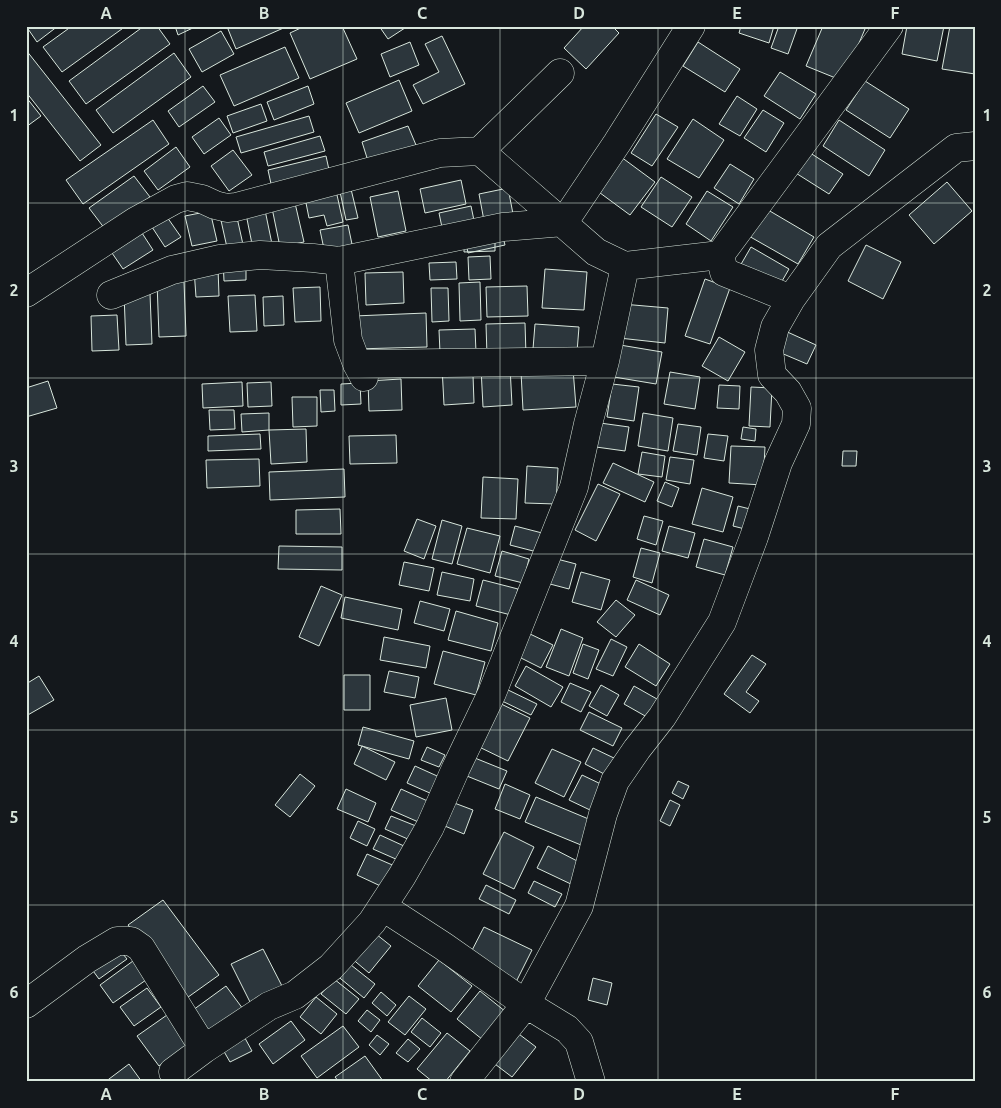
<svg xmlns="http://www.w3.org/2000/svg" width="1001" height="1108" viewBox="0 0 1001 1108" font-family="Ubuntu,sans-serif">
<rect width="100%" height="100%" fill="#14181c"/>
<path fill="#2c363c" stroke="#d8e6dc" d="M26,26h32l-21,16z
M72,26h54l-64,46 -19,-25z
M144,26h13l13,18 -84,60 -17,-23z
M175,26h22l-19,9z
M235,26h53l-52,23 -8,-20z
M305,26h37l15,33 -47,20 -20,-46z
M379,26h29l-20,13z
M584,26h28l7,7 -33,36 -22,-21z
M741,26h33l-5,17 -30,-10z
M779,26h19l-10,28 -17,-6z
M823,26h34l8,3 -22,52 -37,-15z
M907,26h37l-7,35 -35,-7z
M950,26h25v48l-33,-5z
M221,31l13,23 -32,18 -13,-23z
M442,36l23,48 -42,20 -10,-19 26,-13 -14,-28z
M410,42l9,23 -29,12 -9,-23z
M698,42l42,27 -15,23 -42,-26z
M285,47l14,31 -65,28 -14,-31z
M26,50l75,95 -21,16 -54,-69z
M174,53l17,24 -78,56 -17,-23z
M780,72l36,22 -16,25 -36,-23z
M399,80l13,31 -53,22 -13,-30z
M865,81l44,28 -19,29 -44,-28z
M203,86l12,16 -36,25 -11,-16z
M308,86l6,18 -40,16 -7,-18z
M737,96l20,13 -17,27 -21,-12z
M26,97l15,19 -15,11z
M261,104l6,17 -34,12 -6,-17z
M763,110l21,13 -18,29 -22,-14z
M656,114l22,13 -26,39 -21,-13z
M309,116l5,16 -73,21 -5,-16z
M219,118l12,17 -27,19 -12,-17z
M693,119l31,21 -25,38 -32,-19z
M153,120l16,24 -86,60 -17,-24z
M839,120l46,30 -16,26 -46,-30z
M408,126l8,19 -48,16 -6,-19z
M320,136l5,15 -57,15 -4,-14z
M176,147l14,20 -32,23 -14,-19z
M804,149l39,25 -14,20 -38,-24z
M233,150l19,25 -23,16 -18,-25z
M617,154l38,28 -25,33 -38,-28z
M326,156l5,23 -58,14 -5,-23z
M730,164l24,15 -15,25 -25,-16z
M134,176l16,21 -45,32 -16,-21z
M661,177l31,20 -20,30 -31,-20z
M461,180l5,24 -41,9 -5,-24z
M947,182l25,29 -38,33 -25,-29z
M350,185l8,33 -12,2 -7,-33z
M335,186l8,36 -16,4 -3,-11 -15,3 -5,-25z
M508,188l6,31 -29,7 -6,-32z
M398,191l8,40 -28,6 -8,-40z
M707,191l26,16 -22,34 -25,-17z
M295,203l9,39 -24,5 -8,-39z
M471,206l5,24 -32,7 -5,-24z
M763,207l51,30 -16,27 -51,-29z
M265,210l7,34 -19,5 -7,-35z
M210,211l7,30 -25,5 -7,-30z
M236,213l8,36 -16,3 -8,-36z
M167,217l14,20 -16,10 -13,-20z
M348,225l5,24 -28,5 -5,-24z
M501,229l4,16 -37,8 -3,-16z
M142,233l11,17 -30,19 -11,-16z
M495,236v15l-31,1v-14z
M866,245l35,17 -18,37 -35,-18z
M751,247l38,22 -11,19 -38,-22z
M490,256l1,23 -22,1 -1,-23z
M246,259v21l-22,1 -1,-21z
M456,262l1,17 -27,1 -1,-17z
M218,268l1,28 -23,1 -2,-28z
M545,269l42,3 -3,38 -42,-2z
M403,272l1,31 -38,2 -1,-32z
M705,279l25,9 -20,56 -25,-8z
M184,281l2,55 -27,1 -2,-55z
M480,282l1,38 -21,1 -1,-38z
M527,286l1,30 -41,1 -1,-30z
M320,287l1,34 -26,1 -2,-34z
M431,288h17l1,33 -17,1z
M124,294h26l2,50 -26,1z
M255,295l2,36 -27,1 -2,-36z
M283,296l1,29 -20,1 -1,-29z
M622,304l46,4 -3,35 -46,-5z
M426,313l1,34 -72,2 -1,-33z
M117,315l2,35 -27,1 -1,-35z
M525,323l1,32 -39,1 -1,-32z
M535,324l44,3 -2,25 -44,-3z
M475,329l1,23 -36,1 -1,-23z
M783,330l33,15 -9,19 -33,-14z
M719,337l26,15 -17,29 -26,-15z
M620,345l42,7 -6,32 -42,-7z
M442,367l31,8 1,28 -30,2z
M510,367l2,38 -29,2 -2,-39z
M573,369l3,38 -53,3 -2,-38z
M670,372l30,5 -5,32 -31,-5z
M401,379l1,31 -33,1 -1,-30z
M48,381l9,27 -31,9v-29z
M242,382l1,24 -40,2 -1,-24z
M271,382l1,24 -24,1 -1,-24z
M360,383l1,21 -20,1v-21z
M612,384l27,3 -5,34 -27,-4z
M719,385l21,1 -1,23 -22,-1z
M751,387l21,1 -2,39 -21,-1z
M320,390h14l1,21 -14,1z
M292,397h25v29l-24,1z
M209,410h25l1,19 -25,1z
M269,413v17l-27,2 -1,-18z
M643,413l30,5 -5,33 -30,-5z
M600,423l29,4 -4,24 -29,-4z
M678,424l23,3 -4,28 -24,-4z
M743,427l13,2 -1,12 -14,-2z
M306,429l1,33 -36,2 -2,-34z
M260,434l1,15 -53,2v-15z
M708,434l20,2 -4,25 -20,-3z
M396,435l1,28 -47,1 -1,-28z
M731,446l34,1 -2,38 -34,-2z
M843,451h14l-1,15h-14z
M642,452l23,4 -3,21 -24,-3z
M670,457l24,3 -4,24 -24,-4z
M259,459l1,27 -53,2 -1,-28z
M613,463l41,19 -9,20 -42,-19z
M527,466l31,2 -2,36 -31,-1z
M344,469l1,28 -75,3 -1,-28z
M483,477l35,2 -2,40 -35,-1z
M665,482l14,6 -7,19 -15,-6z
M598,484l22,10 -24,47 -21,-11z
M702,488l31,9 -10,35 -31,-8z
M738,506l16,4 -5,20 -16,-4z
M340,509l1,25h-45v-24z
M644,516l19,5 -7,24 -19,-6z
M417,519l19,7 -12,33 -20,-8z
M442,520l20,6 -10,38 -20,-5z
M515,526l31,8 -5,19 -31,-8z
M669,526l26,7 -7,25 -26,-7z
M467,528l33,8 -10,37 -33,-9z
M704,539l29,8 -8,28 -29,-8z
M279,546l63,1v23l-64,-1z
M641,548l19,5 -8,30 -19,-6z
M502,551l27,8 -6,24 -28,-7z
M557,559l19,5 -7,25 -19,-5z
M404,562l30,6 -5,23 -30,-6z
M442,572l32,7 -4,22 -33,-6z
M581,572l29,8 -9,30 -29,-8z
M483,580l35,9 -7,26 -35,-9z
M636,580l33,15 -9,20 -33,-15z
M321,586l21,9 -23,51 -20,-9z
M345,597l57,12 -4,21 -57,-12z
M616,600l19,15 -19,22 -19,-15z
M420,601l30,8 -6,22 -30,-8z
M456,611l42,12 -7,28 -43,-11z
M561,629l22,9 -14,38 -23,-9z
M528,633l25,12 -12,23 -24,-12z
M384,637l46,9 -4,22 -46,-8z
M611,639l16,8 -14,29 -17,-7z
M583,644l16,6 -11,29 -15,-6z
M639,644l31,20 -14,22 -31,-19z
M443,651l42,11 -9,33 -42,-11z
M752,655l14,9 -20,28 13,9 -9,12 -26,-19z
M526,666l37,21 -12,20 -36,-21z
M389,671l30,6 -4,21 -31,-6z
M344,675h26v35h-26z
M39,676l15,24 -28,16v-32z
M570,683l21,9 -10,20 -20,-10z
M601,685l18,10 -12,21 -18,-10z
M634,686l30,17 -10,18 -30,-17z
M506,689l31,15 -6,11 -31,-15z
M446,698l6,32 -36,7 -6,-32z
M495,701l35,17 -22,43 -35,-17z
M589,712l33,16 -9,18 -33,-16z
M363,727l51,14 -5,18 -51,-14z
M362,746l33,16 -9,18 -32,-16z
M427,747l18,8 -6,12 -18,-7z
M593,748l23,11 -8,17 -23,-12z
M552,749l29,13 -17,35 -29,-14z
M465,754l42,17 -8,18 -42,-17z
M415,766l31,14 -7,17 -32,-14z
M300,774l15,12 -25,31 -15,-12z
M582,775l21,10 -13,25 -21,-10z
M678,781l11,5 -6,13 -11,-6z
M505,784l25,11 -10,24 -25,-10z
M346,789l30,14 -8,19 -31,-13z
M401,789l31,14 -9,21 -32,-14z
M536,797l55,23 -10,25 -56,-23z
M670,800l10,5 -10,21 -10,-5z
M449,801l24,9 -9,24 -24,-10z
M391,816l25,10 -6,14 -25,-11z
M358,821l17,8 -8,17 -17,-8z
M504,832l30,15 -20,42 -31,-15z
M380,835l24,11 -6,14 -25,-11z
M548,846l35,18 -10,21 -36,-17z
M367,854l30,13 -10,22 -30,-14z
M534,881l28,13 -7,13 -27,-14z
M486,885l30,15 -7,14 -30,-15z
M163,900l56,75 -35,25 -56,-75z
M484,927l48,23 -17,34 -48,-24z
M371,930l20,16 -22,27 -19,-16z
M115,944l12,15 -28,20 -11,-15z
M263,949l19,37 -32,16 -19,-38z
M439,960l33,26 -21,26 -33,-26z
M133,961l13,19 -33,23 -13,-18z
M346,961l29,23 -11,14 -29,-24z
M593,978l19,5 -5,22 -19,-5z
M334,979l25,20 -13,15 -25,-20z
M226,986l17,23 -33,24 -17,-23z
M147,988l14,19 -27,19 -14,-19z
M480,991l31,25 -23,28 -31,-25z
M381,992l15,13 -9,11 -15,-13z
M409,996l17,13 -21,26 -17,-13z
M316,997l21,17 -16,20 -21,-17z
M367,1010l13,10 -9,12 -13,-11z
M167,1015l21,29 -29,22 -22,-30z
M422,1018l19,15 -11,14 -19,-15z
M291,1021l14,19 -32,24 -14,-20z
M343,1026l16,21 -42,31 -16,-22z
M511,1028l25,19 -24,30 -25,-19z
M240,1029l12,22 -22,11 -12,-21z
M447,1033l23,18 -25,31h-12l-16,-13z
M377,1035l12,9 -9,11 -11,-10z
M408,1039l12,10 -12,13 -12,-9z
M365,1056l18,25 -2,1h-42l-4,-5z
M129,1064l13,18h-37z"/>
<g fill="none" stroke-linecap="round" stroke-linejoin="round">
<g stroke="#d8e6dc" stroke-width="29">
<path id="minor" d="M480,151l116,101 29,14 95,-11 169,-229
M720,255l4,17 67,27 38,-53 127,-98 19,-2
M26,293l110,-72 40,-22 11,-3 15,3 13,6 12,3 9,-1 204,-54 40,-2 80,-78
M111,295l61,-25 48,-11 40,-4 53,3 26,3
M357,364l248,-3 20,-95
M364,377l-7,-13 -9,-24 -9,-79 164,-34 61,-5 53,-79 74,-117
M383,907l60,39 83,58 41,25 12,13 12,40
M26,1004l61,-45 30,-18h14l10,7 63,101
M173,1072l31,-23 65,-43 26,-11 36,-28 41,-45 30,-46 28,-49 26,-59 36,-75 82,-206 14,-63 17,-63
M464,1082l62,-78 53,-98 24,-92 12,-33 22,-32 25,-32 60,-95 32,-85 24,-74 18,-39 1,-16 -9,-16 -16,-17 -3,-25 6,-23 16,-28"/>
</g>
<use href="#minor" stroke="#14181c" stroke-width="28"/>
<path stroke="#ffb74d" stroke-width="1" stroke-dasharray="18 4 2.5 4" stroke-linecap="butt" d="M974,1082l1,-3"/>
</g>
<path fill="none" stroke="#d8e6dc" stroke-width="1" stroke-opacity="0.55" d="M185,26v1056M343,26v1056M500,26v1056M658,26v1056M816,26v1056M26,203h949M26,378h949M26,554h949M26,730h949M26,905h949"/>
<rect width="1001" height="1108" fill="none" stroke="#14181c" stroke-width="55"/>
<rect x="28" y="28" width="946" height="1052" fill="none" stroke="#d8e6dc" stroke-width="2"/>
<g font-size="16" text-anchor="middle" font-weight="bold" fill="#d8e6dc">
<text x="106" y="19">A</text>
<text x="264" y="19">B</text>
<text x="422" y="19">C</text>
<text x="579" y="19">D</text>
<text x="737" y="19">E</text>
<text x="895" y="19">F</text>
<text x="14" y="121">1</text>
<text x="987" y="121">1</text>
<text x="14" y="296">2</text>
<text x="987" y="296">2</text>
<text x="14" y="472">3</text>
<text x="987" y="472">3</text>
<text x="14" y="647">4</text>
<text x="987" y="647">4</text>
<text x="14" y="823">5</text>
<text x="987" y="823">5</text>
<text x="14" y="998">6</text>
<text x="987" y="998">6</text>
<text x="106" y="1100">A</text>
<text x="264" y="1100">B</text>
<text x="422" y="1100">C</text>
<text x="579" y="1100">D</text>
<text x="737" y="1100">E</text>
<text x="895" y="1100">F</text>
</g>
</svg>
